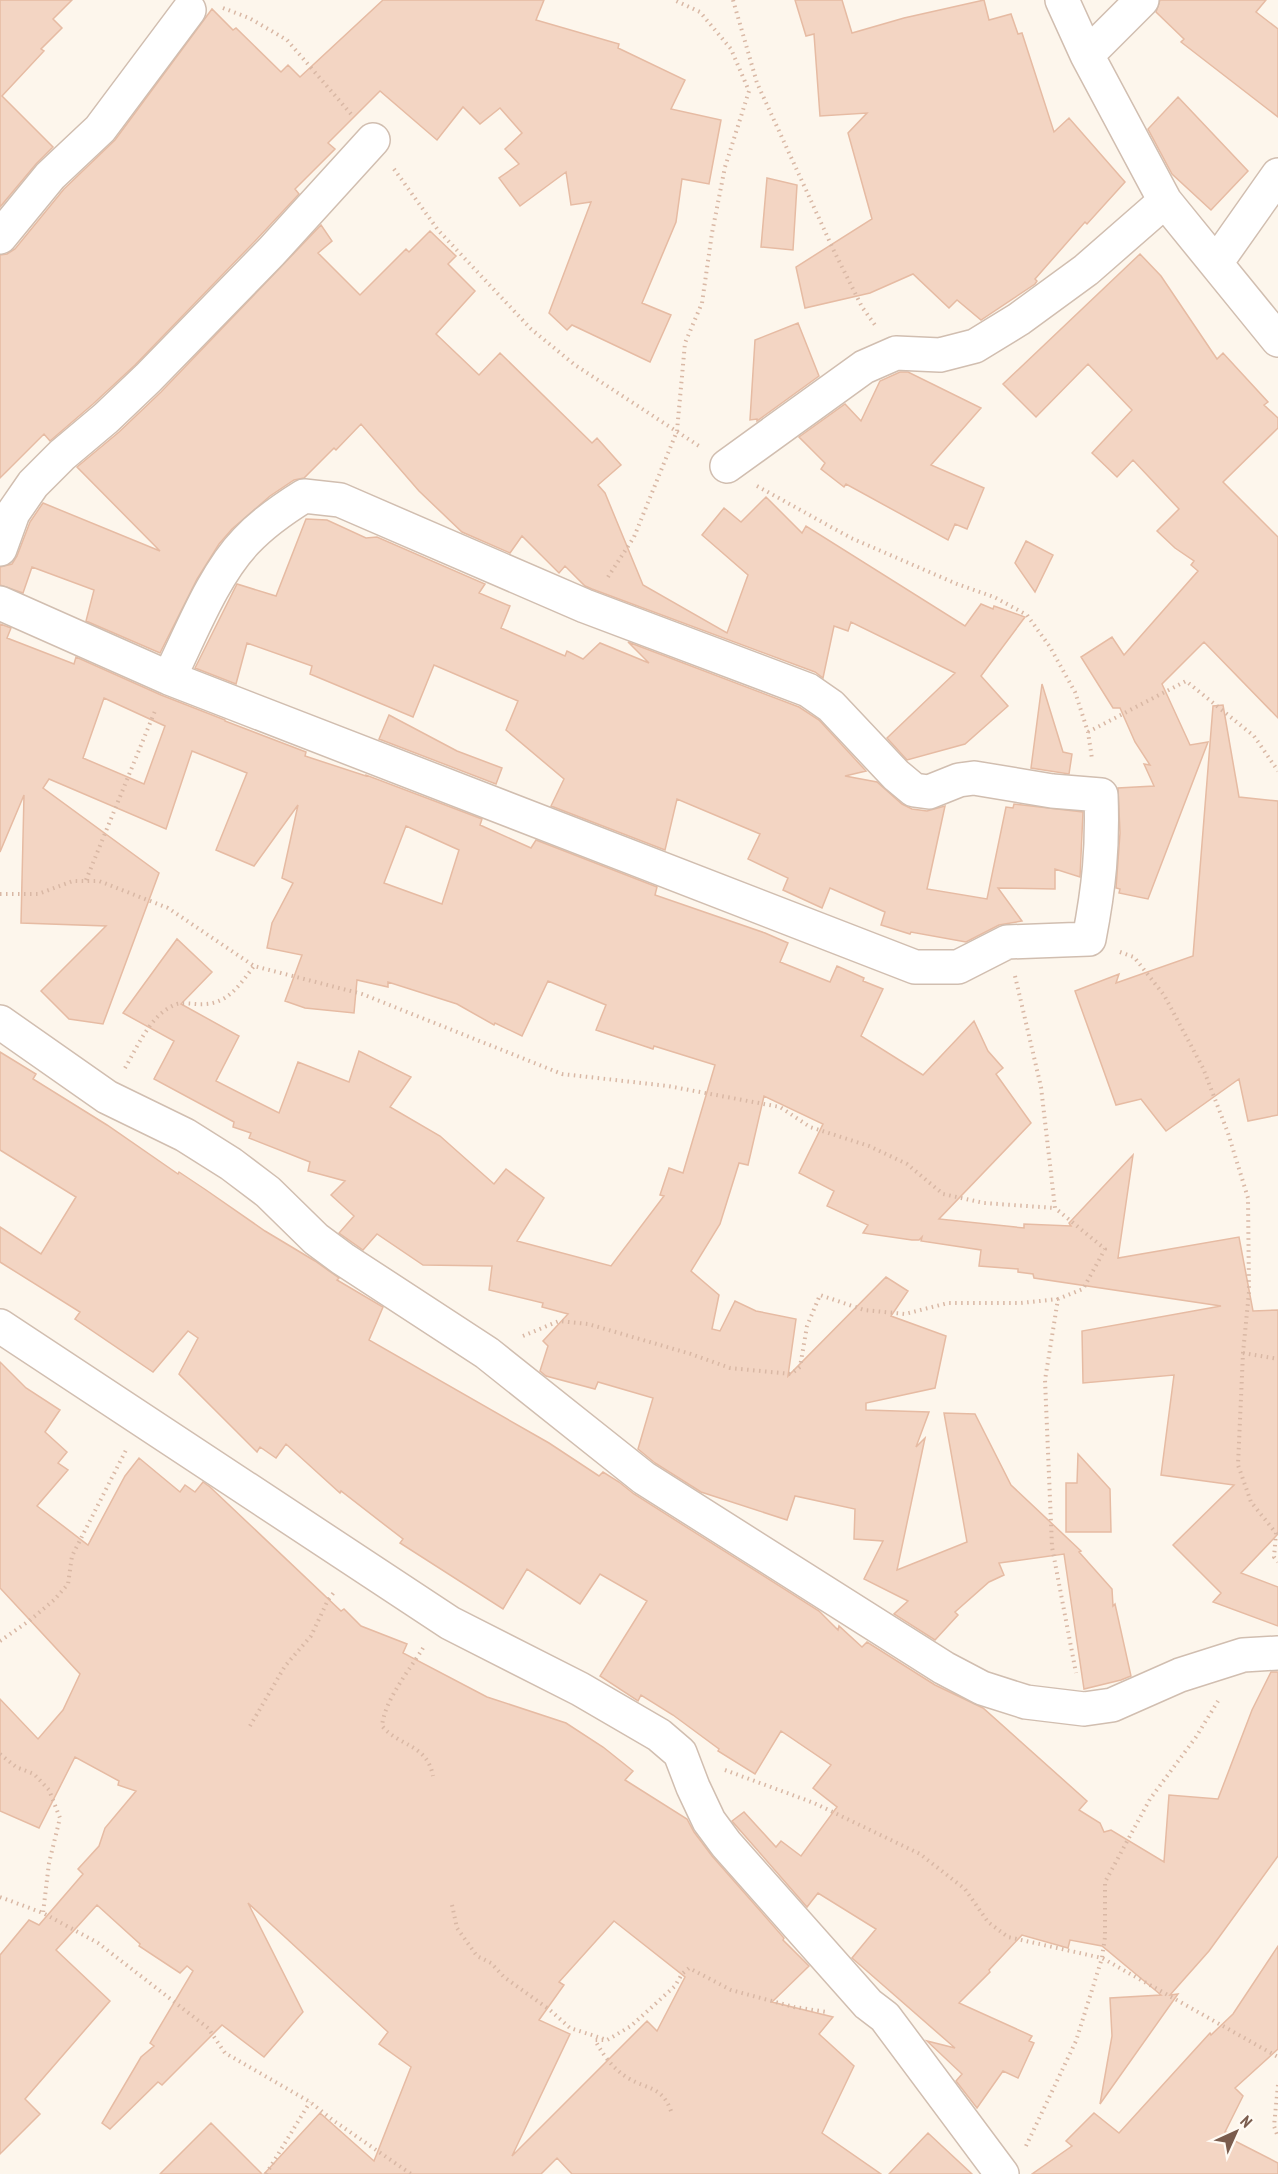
<svg xmlns="http://www.w3.org/2000/svg" width="1278" height="2174" viewBox="0 0 1278 2174" font-family="'PT Sans Narrow',sans-serif">
<rect width="100%" height="100%" fill="#fdf6ec"/>
<path fill="#f3d5c3" stroke="#e6bba3" stroke-width="1.5" fill-rule="evenodd" d="M0,0h72l-19,19 9,9 -21,21 3,2 -42,45 51,51 -17,17 -36,43z
M383,0h161l-8,20 83,24 -1,4 67,32 -14,29 50,11 -12,64 -27,-5 -6,43 -34,81 29,12 -21,47 -78,-37 -5,5 -18,-17 42,-111 -20,3 -5,-33 -46,34 -21,-28 20,-14 -14,-15 17,-16 -22,-25 -20,16 -17,-17 -26,33 -57,-49 -52,52 7,6 -40,40 4,5 -42,45 -122,126 -42,39 -43,37 -6,-7 -44,44v-223l7,-1 8,-5 49,-60 51,-49 97,-131 21,21 3,-2 45,44 7,-7 12,12z
M795,0h47l10,33 52,-15 80,-18 5,20 22,-6 7,20 4,-1 32,99 15,-14 56,64 -38,42 -2,-2 -50,57 2,2 -2,3 -54,36 -24,-20 -8,8 -36,-34 -43,19 -65,15 -9,-41 76,-48 -24,-86 19,-20 -47,3 -6,-82 -8,2z
M1160,0h106l-10,12 22,17v88l-97,-75 3,-3 -28,-27z
M1178,97l70,74 -37,39 -39,-36 -24,-45z
M767,178l30,7 -4,65 -32,-3z
M321,225l11,16 -14,12 42,42 46,-46 3,3 21,-21 26,25 -8,8 27,27 -39,43 43,41 21,-22 92,90 5,-5 24,27 -23,20 7,8 38,92 84,48 21,-58 -46,-40 22,-27 17,14 25,-25 36,36 4,-7 159,100 16,-22 12,5 1,-3 31,11 -44,59 27,30 -43,38 -58,16 -20,-22 68,-65 -104,-51 -3,9 -14,-5 -11,52 -8,-6 -223,-83 -7,-3 -20,-20 -6,7 -37,-37 -12,17 -48,-21 -43,-41 -58,-67 -25,26 -2,-2 -30,30 -10,2 -24,16 -38,33 -13,15 -22,35 -37,74 -74,-32 8,-31 -62,-23 -9,26 -23,-8v-18l12,-3 5,-8 13,-34 13,-19 117,48 -83,-84 42,-35 42,-40z
M1140,254l21,22 56,83 6,-6 45,49 -4,3 14,13v10l-55,54 55,55v181l-74,-76 -42,42 28,61 18,-3 -60,157 -29,-6 1,-4 -4,-1 4,-55 -2,-45 36,-2 -10,-22 6,1 -15,-23 -15,-34h-7l-32,-51 31,-20 12,18 74,-84 -7,-6 3,-4 -19,-13 -18,-17 22,-22 -46,-49 -16,17 -25,-24 40,-43 -44,-46 -52,53 -33,-33z
M798,323l21,53 -62,45v-2l-7,1 5,-80z
M900,372h8l73,36 -50,57 53,23 -17,41 -12,-5 -7,16 -102,-56 -2,3 -23,-18 4,-6 -26,-26 46,-33 16,17 19,-40z
M306,519l21,1 39,18 11,-1 108,47 -6,9 31,13 -9,22 64,28 2,-5 16,8 17,-16 49,20 -21,-21 171,65 20,13 47,51 -21,5 32,6 25,22 10,5 15,2 18,-5 -18,83 60,10 19,-92 7,1 1,-4 69,8 -3,65 -25,-8v20l-57,-1 24,33 -23,4 -33,17 -55,-10 -1,2 -29,-9 4,-13 -55,-24 -8,20 -39,-18 5,-12 -40,-19 12,-25 -83,-35 -12,51 -114,-44 13,-27 -58,-49 12,-29 -84,-36 -21,52 -103,-43 2,-8 -65,-23 -11,41 -41,-16 42,-84 39,12z
M1026,541l27,14 -18,37 -20,-29z
M0,624l11,4 -4,10 67,26 2,-7 85,38 64,25v1l81,31 -1,4 61,20v-1l116,44 -2,6 51,23 5,-8 121,47 -2,8 110,38 23,10 -8,19 50,20 7,-16 27,12 -1,3 20,8 -22,47 62,39 51,-54 14,30 15,17 -7,6 35,49 -92,96 85,9v-4l47,2 -2,-3 64,-68 -15,103 121,-21 14,74 25,-1v224l-37,39 37,14v39l-65,-24 8,-9 -48,-48 61,-60 -73,-10 13,-100 -91,8 -1,-52 139,-25 -187,-28 -1,-4 -15,-2v-3l-39,-3 2,-16 -60,-9 1,-4 -3,3h-7l-49,-7 5,-8 -41,-19 7,-15 -35,-18 24,-49 -59,-28 -16,69 -9,-2 -19,61 -29,47 28,24 -7,34 8,2 15,-30 21,10 40,8 -8,57 98,-99 22,14 -17,25 55,20 -11,52 -69,15v7l63,2 -13,35 9,-9 -28,132 70,-28 -23,-129 31,1 36,71 70,66 -2,1 33,37 1,17 2,-2 16,72 -10,4 -37,9 -20,-135 -65,9 5,12 -15,7 -34,30 3,3 -23,25 -41,-26 14,-13 -44,-22 19,-38 -29,-2 1,-30 -60,-13 -8,24 -86,-28 -46,-29 -17,-14 15,-51 -55,-16 -3,7 -49,-13 -6,-5 8,-25 -5,-5 25,-27 -26,-7 1,-4 -54,-13 3,-24 -69,-1 -46,-31 -14,16 -24,-17 15,-17 -23,-21 14,-14 -37,-10 2,-9 -61,-24 2,-5 -18,-6 1,-5 -80,-43 20,-38 -51,-28 54,-74 35,33 -31,32 58,32 -23,45 63,32 19,-51 51,20 10,-31 52,26 -21,30 50,29 54,48 12,-15 38,29 -27,43 94,25 53,-70 -4,-1 9,-27 14,5 32,-108 -61,-19 -1,3 -57,-19 10,-25 -58,-24 -26,55 -27,-13 -1,2 -37,-21 -69,-22v5l-31,-7 -3,33 -49,-5 -20,-7 17,-46 -35,-7 5,-25 21,-40 -11,-5 16,-73 -44,61 -38,-16 31,-77 -55,-22 -26,78 -117,-50 -6,9 116,85 -56,151 -34,-5 -28,-28 65,-65 -85,-3 3,-128 -24,57zM104,698l61,28 -21,58 -61,-26zM406,826l53,24 -17,54 -58,-21z
M1042,684l21,68 9,2 -3,20 -38,-6z
M1223,705l16,92 39,4v314l-30,6 -9,-42 -73,52 -25,-32 -25,6 -41,-114 44,-17 -3,9 77,-27 20,-250z
M389,715l68,36 45,17 -6,16 -117,-45z
M0,1052l36,22 -3,5 74,46 71,49 1,-2 27,18 59,41 50,30 24,17 -2,2 46,27 -14,33 180,103 50,33 4,-4 16,10 15,12 185,117 19,19 1,-4 23,21 5,-5 68,43 48,23 104,93 -8,9 21,13 4,9 7,-2 53,32 5,-67 49,4 34,-89 19,-38h7v184l-69,95 -39,44 8,-1 -78,110 12,-68 -2,-38 51,-3 -59,-49 -32,-6 -2,8 -46,-13 -33,35 1,2 -31,31 73,33 -3,5 5,2 -16,35 -15,-7 -26,37 -21,-27 6,-7 -35,-33 28,7 -103,-90 24,-29 -58,-36 -11,14 -75,-86 12,-9 32,35 5,-6 20,15 36,-49 -24,-19 18,-23 -50,-34 -26,43 -37,-23 1,-2 -46,-34 -32,-20 -3,6 -38,-25 47,-75 -47,-27 -20,30 -53,-35 -24,40 -103,-66 3,-4 -62,-48 -1,2 -54,-49 -10,14 -16,-11 -3,5 -78,-78 19,-36 -10,-7 -35,41 -78,-53 5,-7 -80,-50v-35l41,27 35,-57 -76,-47z
M0,1362l26,26 34,22 -15,22 22,20 -9,11 10,7 -31,36 51,39 37,-69 14,-18 41,34 5,-7 10,7 8,-10 7,5 131,124 3,-2 17,17 46,18 -4,9 84,44 79,26 37,24 30,24 -8,9 62,39 7,13 18,24 72,82 -1,2 26,26 -37,36 61,15 -14,17 35,32 -32,67 59,41h-309l-15,-16 -16,16h-277l56,-61 54,48 37,-94 -32,-23 9,-12 -140,-129 55,109 -39,45 -42,-32 -60,60 -4,-3 -48,47 -8,-6 39,-66 13,-11 -4,-3 43,-72 -6,-5 -7,7 -41,-27 1,-2 -43,-39 -41,45 54,51 -85,98 15,15 -40,40v-199l29,-35 10,5 44,-51 -5,-5 21,-23 6,-18 31,-37 -18,-6 1,-4 -44,-24 -36,71 -39,-17v-112l38,40 25,-29 17,-36 -80,-86zM614,1921l71,56 -28,54 -10,-10 -135,135 58,-122 -31,-14 25,-35 -5,-3z
M1078,1454l32,35 1,43h-45v-49h11z
M1278,1946v103l-43,39 8,8 -18,36 9,2 -1,6 45,23v11h-246l40,-28 -6,-5 28,-28 25,20 91,-100 1,2 22,-21z
M211,2123l51,51h-102z
M928,2133l44,41h-83z"/>
<g fill="none" stroke-linecap="round" stroke-linejoin="round">
<g stroke="#d1beb0" stroke-width="36">
<path id="minor" d="M1062,0l25,55 78,146 113,139
M1087,55l55,-55
M0,237l50,-61 50,-47 89,-119
M1216,263l62,-88
M727,466l137,-99 32,-14 44,2 35,-9 44,-27 67,-49 79,-69
M0,549l13,-36 20,-29 29,-29 44,-37 42,-40 123,-126 102,-112
M0,603l169,75 746,289h43l49,-25 82,-3c10,-52 14,-91 12,-144l-49,-4 -78,-13 -15,2 -30,12 -15,-2 -18,-15 -65,-69 -23,-16 -223,-84 -245,-106 -36,-4c-21,13 -41,27 -58,45 -33,34 -56,95 -77,137
M0,1022l107,75 78,38 46,29 37,28 48,47 27,20 144,94 157,125 300,190 38,20 44,14 58,7 28,-4 68,-30 63,-20 35,-2
M0,1326l450,297 130,66 79,46 21,18 13,34 16,34 17,23 142,160 17,13 117,157"/>
</g>
<path stroke="#d9b8a5" stroke-width="4" stroke-dasharray="1.5 4.5" stroke-linecap="butt" d="M733,0l24,83 77,168 28,56 13,18
M223,8l26,10 38,22 64,74
M394,169l44,61 93,99 44,36 124,81
M757,486l94,52 106,46 37,13 33,18 23,32 25,45 13,40 4,27
M608,577l26,-40 43,-106 8,-88 17,-40 10,-70 13,-66 24,-76 -18,-42 -31,-37 -26,-12
M1088,732l98,-51 68,55 24,35
M86,880l69,-169
M0,894h38l35,-13h26l69,27 86,58 108,28 200,80 106,12 112,21 30,20 59,19 38,18 36,30 41,9 71,5
M1120,952l14,5 30,38 39,73 25,65 20,65 1,94 -6,61 -5,112 13,37 25,31 -2,24 4,5
M1015,976l26,111 14,121 50,41 -22,40 -25,10 -13,81 7,167 24,126
M125,1068c13,-22 26,-55 52,-64 9,-2 19,1 28,0 24,-1 36,-21 49,-38
M523,1336l36,-15 29,3 103,30 39,14 61,6 9,-7 7,-41 13,-31 44,15 41,4 43,-11h73l37,-4
M1243,1353l35,6
M0,1641l29,-20 25,-21 14,-16 4,-28 54,-106
M423,1648c-14,23 -38,51 -41,78 18,21 45,18 51,50
M250,1726l35,-60 26,-30 17,-36 7,-9
M0,1754l16,13 18,7 15,16 11,28 -11,45 -6,50
M725,1770l89,33 106,51 45,35 23,33 20,15 94,21 176,99
M0,1897l43,16 55,30 110,85 17,25 85,49 24,19 77,53
M452,1905l5,23 20,28 14,7 13,14 46,33 20,18 34,11
M1278,2085l-4,41 4,11
M671,2111c-9,-25 -23,-21 -43,-33 -15,-9 -25,-23 -33,-38h12l24,-14 44,-40 7,-12 7,-6 42,22 63,17 33,5
M1026,2146l50,-105 26,-83 3,-21v-55l45,-83 46,-62 22,-36
M266,2174l44,-72"/>
<use href="#minor" stroke="#fff" stroke-width="33"/>
</g>
<g transform="translate(1236 2132) rotate(45)" stroke="#fffaf3" stroke-width="4.5" paint-order="stroke">
<path d="M0-4.5L10 22L0 15L-10 22Z" fill="#7a5c4d"/>
<text y="-9" font-size="16" font-weight="bold" text-anchor="middle" fill="#7a5c4d">N</text>
</g>
</svg>
